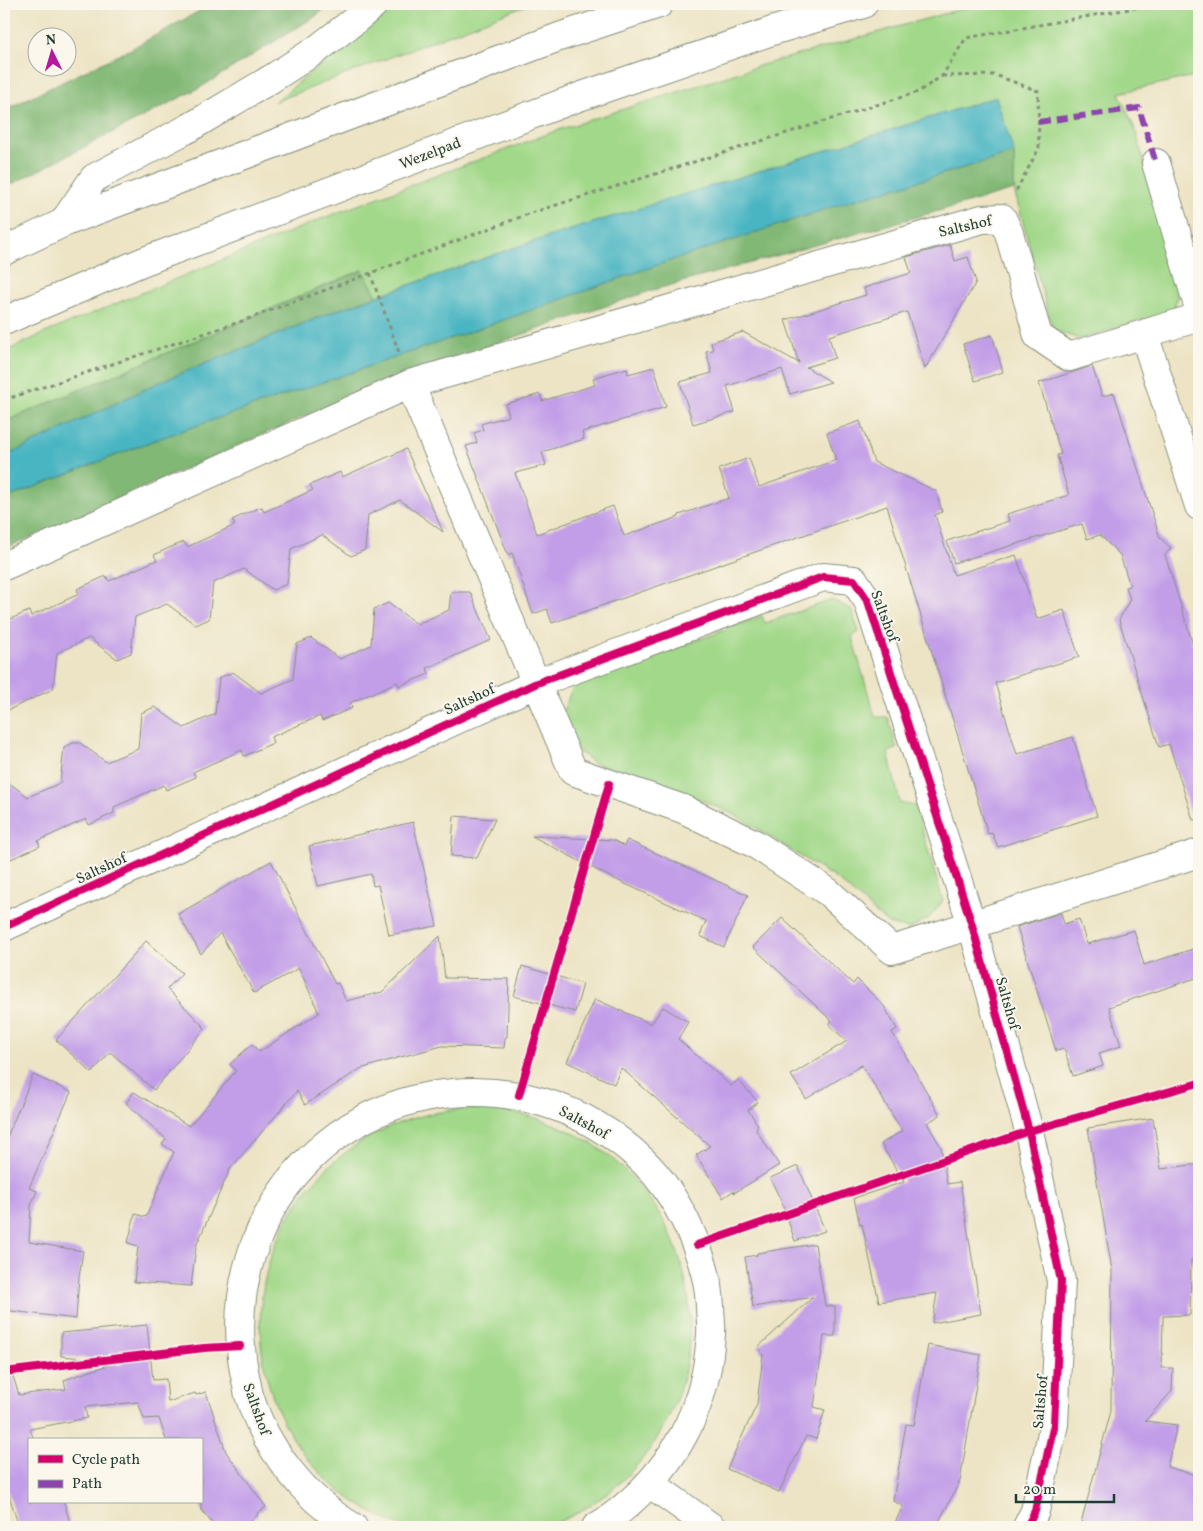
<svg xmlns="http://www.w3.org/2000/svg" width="1203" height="1531" viewBox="0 0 1203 1531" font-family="Vollkorn,serif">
<rect width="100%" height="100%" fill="#fbf7ec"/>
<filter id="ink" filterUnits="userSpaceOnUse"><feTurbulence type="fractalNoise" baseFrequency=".02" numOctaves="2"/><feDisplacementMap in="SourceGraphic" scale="10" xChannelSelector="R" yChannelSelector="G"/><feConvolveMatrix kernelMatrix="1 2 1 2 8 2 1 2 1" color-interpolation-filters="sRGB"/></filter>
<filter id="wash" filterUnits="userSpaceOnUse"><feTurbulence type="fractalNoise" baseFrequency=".0096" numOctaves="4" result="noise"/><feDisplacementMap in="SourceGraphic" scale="20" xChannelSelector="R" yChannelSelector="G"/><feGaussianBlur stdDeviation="1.12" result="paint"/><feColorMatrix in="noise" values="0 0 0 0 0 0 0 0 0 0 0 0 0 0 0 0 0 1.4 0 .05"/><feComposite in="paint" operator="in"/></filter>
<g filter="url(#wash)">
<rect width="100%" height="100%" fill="#ede4c5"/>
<path fill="#a2d889" stroke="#608a5e" d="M397,4h132l-255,98z
M979,4h220v71l-80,18 16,36 44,161 -6,21 -94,28 -26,-9 -39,-140v-37l-18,-56 -474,148 -145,51 -15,-26 -358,152v-70l43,-20 279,-115 232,-87 204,-65z
M832,600l19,9 8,23 -7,5 23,80h13l9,32 -9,3 12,51 15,3 28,95 -14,17 -20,11 -21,-5 -50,-44 -101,-64 -69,-31 -75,-22 -17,-14 -14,-36 11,-26 189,-71 3,7z
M260 1324a215 215 0 1 1 430 0a215 215 0 1 1-430 0Z"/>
<path fill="#81b875" stroke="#507a54" d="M212,4h117l-13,12 -115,71 -197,101v-78l125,-60z
M1014,153v37l-361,100 -273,93 -376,166v-50l148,-58 346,-119 145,-52 207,-69z
M363,270l14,26 -48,17 -169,69 -156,75v-35z"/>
<path fill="#48b5c2" stroke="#34797b" d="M996,97l18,56 -164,48 -207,69 -145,52 -346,119 -148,58v-42l156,-75 170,-69 192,-68z"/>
<g id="blocks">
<path fill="#c29ee8" d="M950,245l5,16 13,-4 8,25 -51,87 -18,-57 -78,24 6,22 -29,9 25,15 -41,12 -8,-25 -55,17 8,26 -42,12 -13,-42 32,-9 -6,-22 7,-1 -2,-8 32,-10 56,31 -14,-43 81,-25 -2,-7 47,-15 -5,-16z
M992,335l11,37 -28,9 -12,-37z
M1092,366l10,30 12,-3 46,145 11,10 -6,7 34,109v155l-6,1 -24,-76 -10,3 -40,-127 11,-21 -4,-12 4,-1 -10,-31 -20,-20 -13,4 -5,-15 -128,39 -7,-22 62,-20 -2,-7 62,-19 -12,-40 4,-1 -22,-71z
M654,367l12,40 -84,25 2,7 -42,13 4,13 -31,8 22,61 76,-28 11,30 55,-19v-2l50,-17 -10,-29 30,-11 10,29 77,-27 -9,-27 33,-12 14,41 62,29 6,21 -7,3 19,60 62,-20 21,64 27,-9 15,47 -84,26 22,71 56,-17 24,79 -99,31 -6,-14 -4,1 -101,-328 -335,117 -5,-14 -14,5 -21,-61 -4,2 -42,-109 11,-3 -3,-10 9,-3 -2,-6 28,-8 -3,-12 34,-10 2,7 53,-16 -2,-7 34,-10 1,6z
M406,449l37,83 -43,-32 -32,15 -3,35 -14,6 -29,-21 -31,14 -4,35 -14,6 -29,-21 -31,14 -4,36 -13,6 -29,-21 -32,13 -4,36 -14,6 -28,-21 -32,15 -4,36 -49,23v-90l25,-11 2,5 48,-22 -2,-5 29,-13 3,5 48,-21 -3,-5 15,-7 15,-6 3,5 48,-22 -3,-5 15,-7 15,-6 2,5 49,-22 -3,-5 30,-13 2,5z
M451,592h19l21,48 -64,28 2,6 -30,12 -2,-4 -47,21 2,5 -30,13 -2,-5 -49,21 2,6 -29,13 -2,-6 -49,22 3,5 -30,13 -2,-5 -50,22v6l-25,12 -3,-6 -48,22 2,5 -29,13 -7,-15v-65l24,18 32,-14 4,-35 9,-5h7l26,19 32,-13 3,-36 14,-6 29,21 31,-14 4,-36 14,-6 28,21 32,-14 4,-35 14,-6 29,21 31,-14 3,-36 14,-6 29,21 32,-14z
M454,816l41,3 -18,39 -26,-2z
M413,822l24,104 -48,9 -11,-50 -5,1 -2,-12 -53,12 -9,-40z
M532,836l81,4 11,6 3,-6 121,55 -24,52 -24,-11 6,-15 -96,-44z
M271,861l64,123 3,-1 8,18 36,-9 58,-56 5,42 64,1 -2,58 -2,1 -1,10 -62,-2 -45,12 -37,11 -55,36 -8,-14 -67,78 -34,77 -5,40 -57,-4 4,-36 -10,-3 7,-29 11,3 28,-65 -12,-8 4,-5 -40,-36 8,-11 55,34 47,-55 -6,-7 22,-20 7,8 60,-39 -20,-45 -45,25 -34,-60 -19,21 -23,-40z
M1061,913l3,11 15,-5 8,25 47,-14 10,35 55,-18v30l-90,30 12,39 -22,7 4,13 -30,10 -9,-27 -8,2 -39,-124z
M782,918l71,66 4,-5 27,27 13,23 -5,3 48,83 -13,8 14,24 6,37 13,-2 21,132 -49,9 5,-30 -58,9 -17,-78 -2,1 -6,-27 50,-16 -23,-38 21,-13 -40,-66 -56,34 -15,-24 56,-34 -18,-16 3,-4 -79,-74z
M146,941l36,32 -15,16 38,39 -51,62 -44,-38 -18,21 -36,-33z
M522,966l61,18 -8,28 -61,-16z
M595,999l56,25 12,-17 25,15 -10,17 53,47 7,-6 20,22 -10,8 10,15 -2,5 23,35 -45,28 -1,-2 -10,7 -27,-43 14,-9 -89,-78 -7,16 -47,-22z
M33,1075l38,17 -42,96 8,3 -6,14 -2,37 54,9 -4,26 -3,42 -72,-9v-166z
M1153,1118l8,51 38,-5v95l-8,1 -1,55 -27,1 -1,52h11l-1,23 -27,30 32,4 -10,42 32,9v26l-6,25h-113l31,-116 1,-141 -24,-142z
M798,1166l27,65 -30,10 -13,-38 -12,-25z
M815,1244l10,62h10v30h-11l-10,71 11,3 -9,29 -10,-3 -27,56 -52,-23 30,-65 6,-49 -5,-8 55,-50 -60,10 -8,-50 12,-2v-2z
M147,1325l6,55 13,-1 2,23 27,-9 1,2 10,-3 20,60 40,55 -9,6 1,2 -17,12h-26l-14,-18v-69h-35l-7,-22 -15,1 -6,-17 -53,5 2,11 -57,11 4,11h-5v62h35l7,25h-52l-15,-48v-114l5,-1 10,31 47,-6 -2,-9 56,-19 -59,-5v-23z
M928,1345l53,10 -21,126 -24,46h-43l10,-21 -10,-5 13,-77 8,1z"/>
</g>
</g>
<g filter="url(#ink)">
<use href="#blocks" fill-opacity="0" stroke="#86907c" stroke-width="1"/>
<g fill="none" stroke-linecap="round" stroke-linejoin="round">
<g stroke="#86907c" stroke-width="30">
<path id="street" d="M1156,163l43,146
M1144,334l55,172
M410,384l163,387 110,38 72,35 73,48 64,58 307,-97
M4,566l406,-182 572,-165 20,-1 7,15 29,103 31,21 130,-40
M4,927l533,-244 286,-106 31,3 14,21 104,324 57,206 32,150 -7,143 -19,87 -8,16
M651,1484l60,43
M353,1527c-47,-27 -88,-79 -104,-132 -2,-8 -3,-16 -5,-24 -8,-46 -4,-89 13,-132 64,-160 266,-195 387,-77 31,30 56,82 64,124 2,12 2,25 3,37 1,10 -1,20 -2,31 -7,58 -35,109 -79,148 -11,10 -21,18 -34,25"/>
</g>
<g stroke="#86907c" stroke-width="30">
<path id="highway" d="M63,223l31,-45 95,-50 82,-49 45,-29 38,-29 20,-17
M4,251l59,-28 496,-186 100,-33
M4,321l138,-59 437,-165 196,-67 88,-26"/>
</g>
<path stroke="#86907c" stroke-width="3" stroke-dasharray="4 4" stroke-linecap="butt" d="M942,76l53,-1 43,16 1,57 -23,43
M370,273l30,82
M4,400l241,-80 289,-108 384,-120 24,-16 24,-38 191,-34"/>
<use href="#street" stroke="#fff" stroke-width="28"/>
<use href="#highway" stroke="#fff" stroke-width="28"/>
<path stroke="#8e44ad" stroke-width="6" stroke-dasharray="12 6" stroke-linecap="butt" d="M1038,122l101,-14 17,55"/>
<g stroke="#fbf7ec" stroke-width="11">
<path id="cycleway" d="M4,927l533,-244 286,-106 31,3 14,21 104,324 57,206 32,150 -7,143 -19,87 -8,16
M519,1095l90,-311
M697,1245l332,-114 170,-48
M4,1372l200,-24 36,-2"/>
</g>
<use href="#cycleway" stroke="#d6006c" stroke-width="8"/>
</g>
</g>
<g text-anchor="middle" stroke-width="4" stroke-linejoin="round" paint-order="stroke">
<g font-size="15" fill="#1f3d34" stroke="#fbf7ec">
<text transform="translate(430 153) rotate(-21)" y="5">Wezelpad</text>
<text transform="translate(965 226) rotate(-13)" y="5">Saltshof</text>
<text transform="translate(885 616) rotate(69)" y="5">Saltshof</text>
<text transform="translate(469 699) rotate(-25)" y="5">Saltshof</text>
<text transform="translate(101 868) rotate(-25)" y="5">Saltshof</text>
<text transform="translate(1008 1003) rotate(74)" y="5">Saltshof</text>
<text transform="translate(584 1122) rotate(28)" y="5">Saltshof</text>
<text transform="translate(1040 1402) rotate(-85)" y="5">Saltshof</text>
<text transform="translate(257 1409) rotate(70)" y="5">Saltshof</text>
</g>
</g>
<rect width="1203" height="1531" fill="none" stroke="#fbf7ec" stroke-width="20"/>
<rect x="28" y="1438" width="175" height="65" fill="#fbf7ec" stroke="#a3ada2"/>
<rect x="38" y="1455" width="25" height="8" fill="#d6006c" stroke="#a3ada2"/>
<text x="72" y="1464" font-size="15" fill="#1f3d34">Cycle path</text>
<rect x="38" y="1480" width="25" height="8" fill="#8e44ad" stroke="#a3ada2"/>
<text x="72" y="1488" font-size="15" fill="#1f3d34">Path</text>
<g transform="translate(52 52) rotate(355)"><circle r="24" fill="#fbf7ec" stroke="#a3ada2"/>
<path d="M0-4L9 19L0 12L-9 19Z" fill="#b5179e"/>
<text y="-8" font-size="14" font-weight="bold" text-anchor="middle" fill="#1f3d34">N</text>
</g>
<path d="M1016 1494v8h98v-8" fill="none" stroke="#1f3d34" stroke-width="2.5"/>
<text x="1023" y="1494" font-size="15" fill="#1f3d34" stroke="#fbf7ec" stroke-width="4" paint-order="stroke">20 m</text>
</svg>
